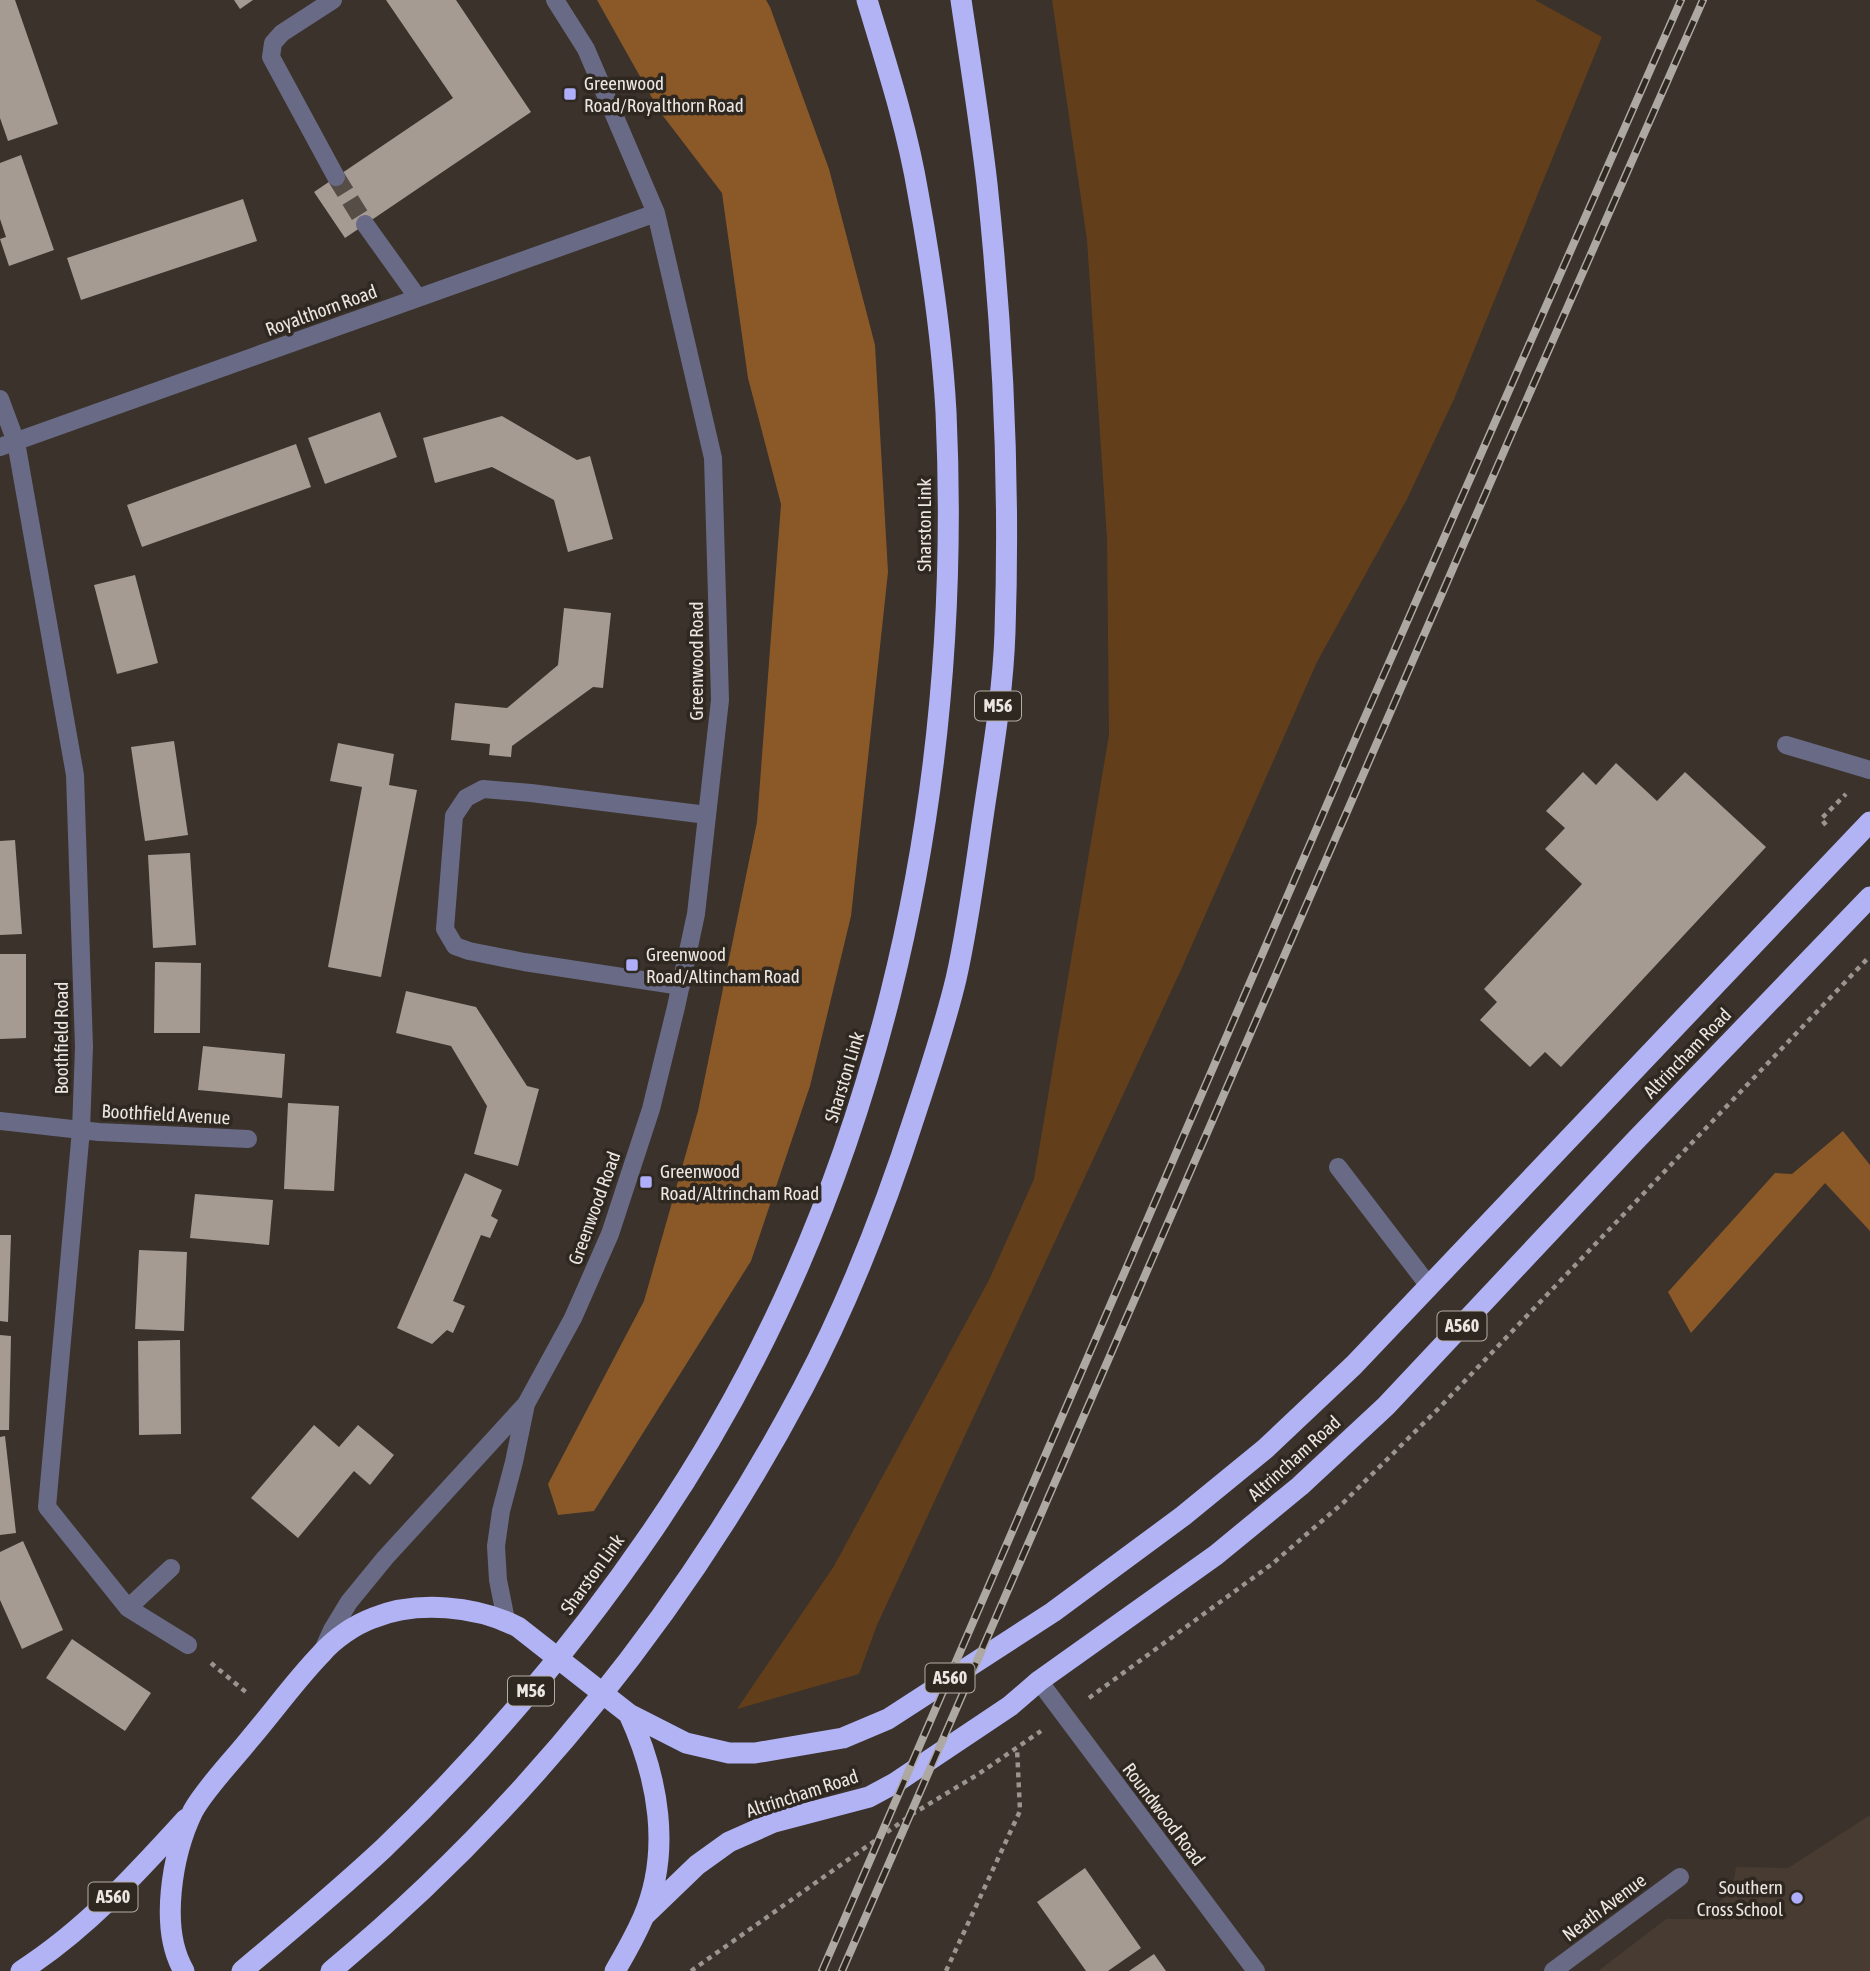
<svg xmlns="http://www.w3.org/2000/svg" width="1870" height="1971" viewBox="0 0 1870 1971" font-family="'Asap Condensed',sans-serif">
<rect width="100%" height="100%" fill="#3a322b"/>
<path fill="#483b31" d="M1870,1815v156h-272l68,-52h29l13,-4 20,-22 6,-14 2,-12 52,1z"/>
<path fill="#623e1b" d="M1052,0h483l67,37 -148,362 -47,100 -90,163 -137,310 -303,653 -18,49 -122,35 97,-143 155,-286 45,-101 75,-444 -2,-197 -20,-298z"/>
<path fill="#8b5928" d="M597,0h169l4,7 59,162 46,176 13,227 -37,344 -41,170 -59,175 -157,250 -36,4 -10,-31 96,-183 54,-190 59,-289 24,-318 -33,-126 -26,-185 -62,-81z
M1843,1131l27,34v66l-45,-48 -134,150 -23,-41 107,-119 17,1z"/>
<path fill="#a59b93" d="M0,0h15l43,124 -50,17 -8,-23z
M234,0h19l-13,9z
M386,0h70l75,112 -186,126 -31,-46 139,-94z
M21,155l33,95 -45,16 -9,-27 6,-2 -6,-18v-56z
M243,199l14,42 -176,59 -14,-42z
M380,412l17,45 -72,27 -17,-46z
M502,416l75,44 13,-4 23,83 -45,13 -14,-52 -62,-33 -57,16 -12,-45z
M296,444l15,43 -169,60 -15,-42z
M135,575l23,88 -41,11 -23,-89z
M564,608l47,5 -8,75 -10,-1 -81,59 -1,11 -22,-2 1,-11 -39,-4 4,-37 52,5 51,-43z
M174,741l14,94 -43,6 -14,-94z
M338,743l56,11 -5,31 28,5 -36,187 -53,-10 34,-180 -32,-6z
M1616,763l41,38 28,-29 81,75 -205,220 -16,-15 -15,15 -50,-47 17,-18 -13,-13 98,-105 -37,-35 20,-21 -19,-17 37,-39 13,13z
M15,840l7,94 -22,1v-94z
M190,853l6,92 -43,3 -5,-93z
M0,954h26v84l-26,1z
M155,962l46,1 -1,70h-46z
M406,991l70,16 51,79 12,3 -21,77 -44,-12 13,-48 -36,-60 -55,-13z
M203,1046l82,8 -3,44 -84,-8z
M288,1103l51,3 -5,85 -50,-2z
M465,1173l37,17 -11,26 7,4 -8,18 -9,-3 -28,66 12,5 -12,27 -6,-3 -15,14 -35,-16z
M195,1194l78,6 -4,45 -79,-7z
M0,1235h11l-3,87 -8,-1z
M139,1250l48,2 -3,79 -49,-2z
M0,1335l11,1 -2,94h-9z
M180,1340l1,94 -42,1 -1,-94z
M314,1425l25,22 19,-22 36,30 -24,30 -16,-14 -56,67 -47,-40z
M5,1436l11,97 -16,2v-98z
M23,1541l40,89 -41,19 -22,-49v-48z
M72,1639l79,54 -26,38 -79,-53z
M1085,1868l56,80 -33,23h-22l-49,-69z
M1154,1954l12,17h-37z"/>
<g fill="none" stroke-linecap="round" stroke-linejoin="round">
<path stroke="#554d46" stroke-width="18" stroke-dasharray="18 9" stroke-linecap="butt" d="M336,177l29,47"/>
<path stroke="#9b958f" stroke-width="4.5" stroke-dasharray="5 5" stroke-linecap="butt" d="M1826,825l-5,-6 25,-25
M211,1663l36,30
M1089,1698l183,-134 72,-62 96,-95 430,-451
M691,1971l223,-158 63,-38 64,-44
M946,1971l74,-160 -3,-63"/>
<path stroke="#696a85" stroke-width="18" d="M333,0l-51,33 -9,10 -2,14 65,120
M365,224l53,74
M0,399l16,43 59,333 9,272 -3,83 -34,377 81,101 60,37
M0,447l656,-234
M1786,745l84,25
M681,986l-157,-24 -55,-11 -14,-5 -10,-17 9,-113 12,-18 17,-9 48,4 176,22
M0,1121l99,11 149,7
M1338,1167l91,119
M128,1608l43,-40
M506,1620l-8,-40 -2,-34 5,-35 13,-49 12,-58
M323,1650l9,-20 17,-28 36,-44 141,-154 47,-86 37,-84 41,-125 25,-102 20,-93 24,-214 -7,-242 -57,-245 -70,-164 -31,-49
M1039,1681l217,290
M1553,1971l127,-94"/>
<path stroke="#b2b3f5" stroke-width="21" d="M629,1714l57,29 43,10h26l88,-15 45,-19 165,-107 130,-96 82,-67 89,-84 516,-543
M644,1916l53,-51 32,-23 45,-20 95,-25 26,-14 115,-77 29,-25 177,-126 84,-69 86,-80 248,-264 236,-245
M21,1971c64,-41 114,-96 165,-152
M184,1971c-25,-42 -12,-117 9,-160 12,-22 40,-51 56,-71 24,-28 46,-59 72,-86 13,-15 33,-29 52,-36 44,-18 104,-12 145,9l111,87c29,63 43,137 14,204 -8,18 -18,36 -28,53
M242,1971c48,-40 96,-80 142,-123 101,-97 192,-205 271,-321 222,-326 309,-724 291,-1115 -4,-73 -15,-148 -28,-219 -11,-66 -32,-130 -51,-193
M331,1971c193,-160 355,-362 472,-583 46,-87 82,-180 112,-273 15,-45 30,-90 41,-136 12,-53 19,-108 27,-162 9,-61 20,-123 22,-185 5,-149 -2,-299 -18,-448 -7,-61 -17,-123 -26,-184"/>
<g stroke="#aea8a2" stroke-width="8">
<path id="rail" d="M822,1971l536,-1238 323,-733
M842,1971l666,-1529 195,-442"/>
</g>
<use href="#rail" stroke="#2f2821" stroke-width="5" stroke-dasharray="16" stroke-linecap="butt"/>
</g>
<g fill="#aeaefb" stroke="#2f2821" stroke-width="2.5">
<rect x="563" y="87" width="14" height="14" rx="3.5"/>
<rect x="625" y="958" width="14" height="14" rx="3.5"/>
<rect x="639" y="1175" width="14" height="14" rx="3.5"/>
<circle cx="1797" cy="1898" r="7"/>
</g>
<g text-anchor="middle" stroke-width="7" stroke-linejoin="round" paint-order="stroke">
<g fill="#2f2821" stroke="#b3ada7" stroke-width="2">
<rect x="975" y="691.5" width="46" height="29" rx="5"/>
<rect x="1437.5" y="1311.5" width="49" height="29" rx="5"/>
<rect x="925.5" y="1663.5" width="49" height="29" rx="5"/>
<rect x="508" y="1676.5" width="46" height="29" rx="5"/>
<rect x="88.5" y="1882.5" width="49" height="29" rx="5"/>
</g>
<g font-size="18" font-weight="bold" fill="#ebe6e1">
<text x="998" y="712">M56</text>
<text x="1462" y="1332">A560</text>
<text x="950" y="1684">A560</text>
<text x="531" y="1697">M56</text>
<text x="113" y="1903">A560</text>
</g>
<g font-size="19" fill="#ebe6e1" stroke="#2f2821" text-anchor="start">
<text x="584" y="90">Greenwood<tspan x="584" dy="22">Road/Royalthorn Road</tspan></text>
<text x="646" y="961">Greenwood<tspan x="646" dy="22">Road/Altincham Road</tspan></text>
<text x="660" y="1178">Greenwood<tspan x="660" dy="22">Road/Altrincham Road</tspan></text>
<text x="1783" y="1894" text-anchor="end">Southern<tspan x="1783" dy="22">Cross School</tspan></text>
</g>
<g font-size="19" fill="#ebe6e1" stroke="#2f2821">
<text transform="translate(321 310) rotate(-20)" y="7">Royalthorn Road</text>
<text transform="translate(924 525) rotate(-90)" y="7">Sharston Link</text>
<text transform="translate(696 661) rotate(-90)" y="7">Greenwood Road</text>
<text transform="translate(61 1038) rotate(-90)" y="7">Boothfield Road</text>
<text transform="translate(1687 1053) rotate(-46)" y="7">Altrincham Road</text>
<text transform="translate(844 1077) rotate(-73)" y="7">Sharston Link</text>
<text transform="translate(166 1114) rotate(3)" y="7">Boothfield Avenue</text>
<text transform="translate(594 1208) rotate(-70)" y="7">Greenwood Road</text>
<text transform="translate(1294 1458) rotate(-42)" y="7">Altrincham Road</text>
<text transform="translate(592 1574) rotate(-54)" y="7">Sharston Link</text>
<text transform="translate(802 1793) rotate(-18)" y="7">Altrincham Road</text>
<text transform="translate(1164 1814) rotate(53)" y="7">Roundwood Road</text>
<text transform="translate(1604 1907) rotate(-37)" y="7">Neath Avenue</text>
</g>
</g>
</svg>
